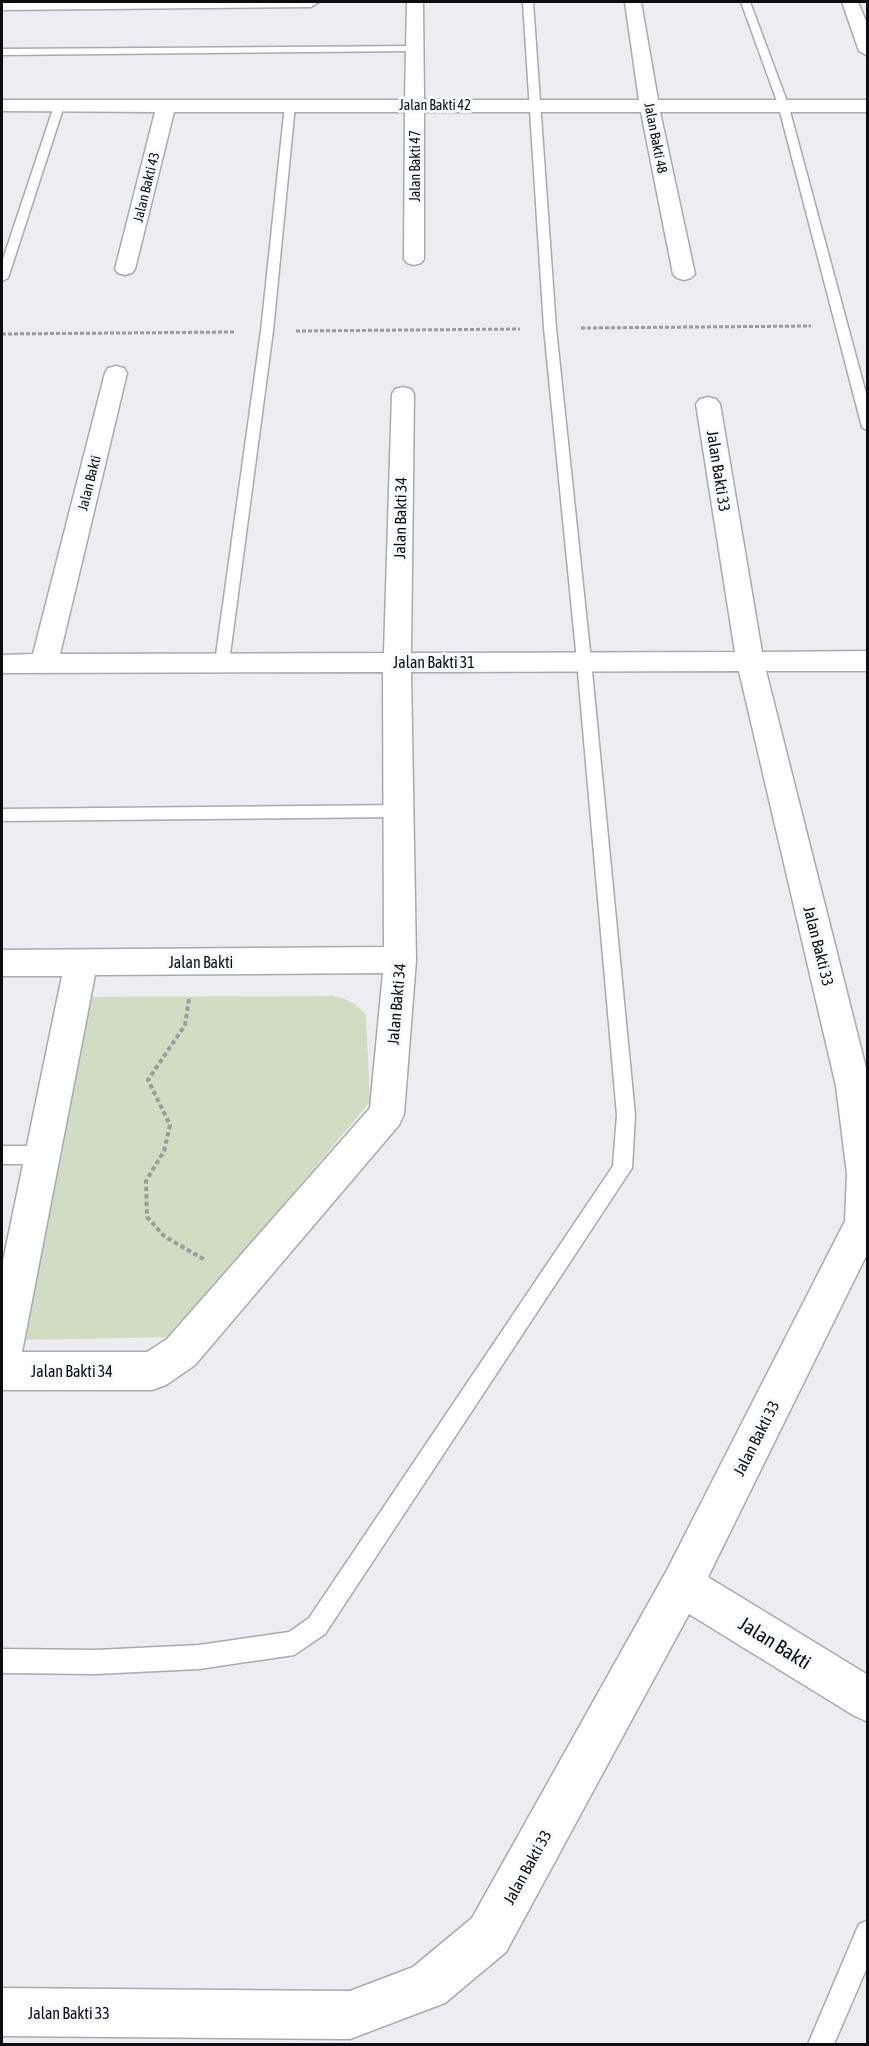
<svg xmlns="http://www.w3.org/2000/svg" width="869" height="2046" viewBox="0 0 869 2046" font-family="'Asap Condensed',sans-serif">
<rect width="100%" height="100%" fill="#ececf1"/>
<path fill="#d0ddc3" d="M333,996c15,3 23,7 33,19l4,87 -198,235 -152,3 70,-343z"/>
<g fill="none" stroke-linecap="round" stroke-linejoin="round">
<g stroke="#a9aaaf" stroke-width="3">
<path id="service" d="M523,2h10l23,326 35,333 44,454 -3,53 -307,466 -31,21 -95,14 -103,5 -94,-1v-24l94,1 103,-5 90,-13 20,-14 304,-452 4,-51 -40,-454 -33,-333z
M741,2h9l38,102 80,297v30l-6,-4 -84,-323z
M415,46l5,3 -2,2 -416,4v-6z
M290,102l5,3 -22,226 -44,331 -7,5 -7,-5 46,-331 24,-226z
M59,103l5,3 -56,172 -6,3v-19l52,-156z
M400,805l6,2 2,4 -2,4 -6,2 -398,4v-12z
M2,1146h40l7,3 3,6 -3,6 -7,3h-40z
M868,1920v45l-34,79h-26l51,-120z"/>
</g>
<g stroke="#a9aaaf" stroke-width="3">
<path id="minor" d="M2,2h317l-8,5 -309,3z
M407,2h16l1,98h215l-14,-98h16l17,98h210v12h-208l35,162 -4,4 -7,2 -7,-2 -4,-4 -32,-162h-217v147l-3,4 -7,2 -7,-2 -3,-4 1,-147h-231l-39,157 -3,4 -7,2 -7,-2 -3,-4 40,-157 -153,-1v-11h403z
M842,2h16l10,24v30l-9,-5z
M116,366l8,2 3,5 -67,281 324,-1 8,-259 3,-5 8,-2 8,2 3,5 -3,259 324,-1 -39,-248 4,-5 8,-2 8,2 4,5 42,248 106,-1v20h-102l102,405v176l-160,325 160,98v47l-15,-7 -164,-101 -183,338 -61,51 -95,36 -348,-3v-48l348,3 63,-24 59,-49 195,-348 178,-349 2,-47 -11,-88 -97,-415 -328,1 5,288 -12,154 -5,11 -204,240 -29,20 -14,5h-150v-124l60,-290h-60v-26l382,-3 -1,-275 -381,1v-18l31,-1 72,-281 3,-5zM383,973l-13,135 -203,231 -20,13h-125l73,-377z"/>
</g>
<path stroke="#9c9c9f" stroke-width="2" stroke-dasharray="2 1.5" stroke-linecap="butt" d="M805,326h6"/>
<path stroke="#9c9c9f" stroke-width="3" stroke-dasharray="4 2" stroke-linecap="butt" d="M581,328l230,-2
M296,331l224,-2
M2,334l233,-2"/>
<path stroke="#9c9c9f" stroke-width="4" stroke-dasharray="4.5 3" stroke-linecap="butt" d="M189,999l-4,26 -37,55 22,45 -6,26 -18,30 1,36 17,19 41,24"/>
<use href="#service" fill="#fff" fill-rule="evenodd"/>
<use href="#minor" fill="#fff" fill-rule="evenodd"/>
</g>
<g text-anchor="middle" stroke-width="6" stroke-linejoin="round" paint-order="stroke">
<g font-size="14" fill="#0d0d0f" stroke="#f9faff">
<text x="435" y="110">Jalan Bakti 42</text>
<text transform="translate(656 138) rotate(79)" y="5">Jalan Bakti 48</text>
<text transform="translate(415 166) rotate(-90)" y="5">Jalan Bakti 47</text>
<text transform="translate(146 187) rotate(-76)" y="5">Jalan Bakti 43</text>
<text transform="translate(89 483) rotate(-76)" y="5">Jalan Bakti</text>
</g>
<g font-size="16" fill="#0d0d0f" stroke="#f9faff">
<text transform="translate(719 471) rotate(81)" y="6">Jalan Bakti 33</text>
<text transform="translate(400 518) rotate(-89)" y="6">Jalan Bakti 34</text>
<text x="434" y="668">Jalan Bakti 31</text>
<text transform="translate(819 946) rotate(76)" y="6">Jalan Bakti 33</text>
<text x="201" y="968">Jalan Bakti</text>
<text transform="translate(396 1004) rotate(-85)" y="6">Jalan Bakti 34</text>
<text x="72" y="1377">Jalan Bakti 34</text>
<text transform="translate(756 1438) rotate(-63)" y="6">Jalan Bakti 33</text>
<text transform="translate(527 1867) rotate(-61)" y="6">Jalan Bakti 33</text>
<text x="69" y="2019">Jalan Bakti 33</text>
</g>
<g font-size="20" fill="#0d0d0f" stroke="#f9faff">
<text transform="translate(775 1643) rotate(32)" y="7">Jalan Bakti</text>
</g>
</g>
<rect width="869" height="2046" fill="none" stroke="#0d0d0f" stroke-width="6"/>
</svg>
